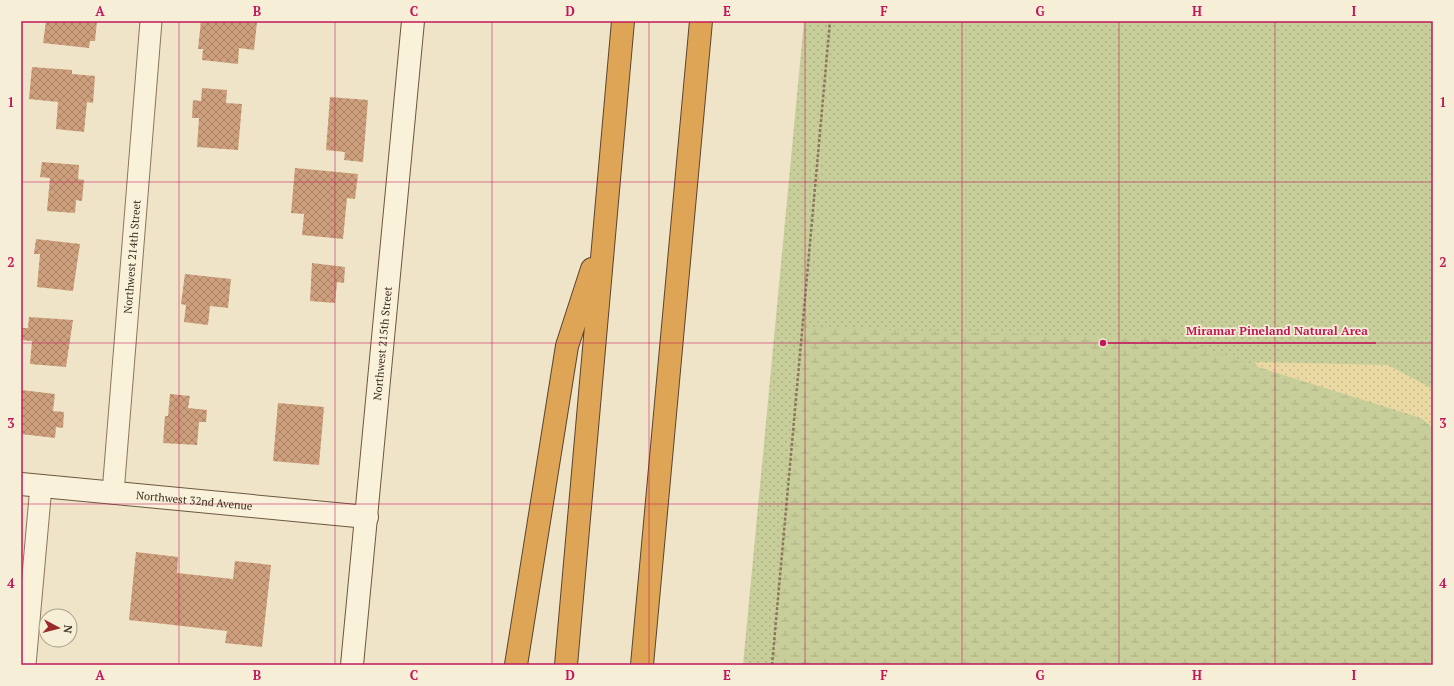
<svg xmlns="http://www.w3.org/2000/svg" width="1454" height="686" viewBox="0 0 1454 686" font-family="'PT Serif',serif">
<defs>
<pattern id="grass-dots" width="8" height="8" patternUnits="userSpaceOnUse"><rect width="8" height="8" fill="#c7ce9a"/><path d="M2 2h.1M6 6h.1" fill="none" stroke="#acb184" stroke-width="1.8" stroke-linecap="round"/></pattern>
<pattern id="wetland-marsh" width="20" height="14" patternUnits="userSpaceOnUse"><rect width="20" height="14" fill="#c7ce9a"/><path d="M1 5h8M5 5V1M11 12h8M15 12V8" fill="none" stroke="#acb184"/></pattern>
<pattern id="sand-dots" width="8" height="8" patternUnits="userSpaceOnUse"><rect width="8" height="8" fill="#ebd9a4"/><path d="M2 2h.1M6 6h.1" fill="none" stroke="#cabb8d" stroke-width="1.8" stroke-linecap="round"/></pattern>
<pattern id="building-cross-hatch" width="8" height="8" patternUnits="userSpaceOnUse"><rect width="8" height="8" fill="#ce9f7c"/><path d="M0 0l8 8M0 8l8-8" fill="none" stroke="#a88265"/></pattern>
</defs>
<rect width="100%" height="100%" fill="#efe4c7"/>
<path fill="url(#grass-dots)" d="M804,21h629v644h-690z"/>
<path fill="url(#wetland-marsh)" d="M802,327l372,12 254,84 5,4v238h-661z"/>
<path fill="url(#sand-dots)" d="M1255,362l133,3 45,24v39l-12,-10 -163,-51z"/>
<path fill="url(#building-cross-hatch)" d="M46,21h51l-2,20h-5l-1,7 -46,-5z
M201,21l56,1 -3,28 -15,-2 -1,16 -36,-4 1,-11h-5z
M32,67l40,3v4l23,2 -2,27 -6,-1 -3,30 -28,-3 2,-27 -29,-3z
M202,88l25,2 -1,13 16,1 -4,46 -41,-3 2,-29h-7l1,-18 8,1z
M330,97l38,3 -5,62 -19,-2 1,-8 -19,-2z
M42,162l37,3 -1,14 6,1 -1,10 -1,11 -6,-1 -1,13 -28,-2 3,-33 -10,-1z
M295,168l63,6 -3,25 -8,-1 -4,41 -41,-4 2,-21 -13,-1z
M36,239l44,5 -7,47 -36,-4 3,-33h-6z
M312,263l33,4 -1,16 -7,-1 -2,21 -25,-2z
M185,274l46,5 -3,29 -18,-2 -2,19 -24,-3 2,-17 -5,-1z
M29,317l44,3 -7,47 -36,-3 2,-23 -11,-1v-12h7z
M21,390l34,4 -2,17 11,1 -1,16 -7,-1 -1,11 -34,-4z
M170,394l20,2 -2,12 19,2 -1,12h-7l-2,23 -34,-2 2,-27h3z
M278,403l46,4 -5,58 -46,-4z
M136,552l42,5 -1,16 56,6 2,-18 36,4 -9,82 -37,-4 2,-12 -98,-11z"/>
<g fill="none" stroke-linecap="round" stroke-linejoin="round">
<g stroke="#8b765c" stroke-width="23">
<g id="street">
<path id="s1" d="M113,493l38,-472"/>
<path d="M25,665l16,-179"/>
</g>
</g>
<g stroke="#6d573f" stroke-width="24">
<g id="secondary">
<path id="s2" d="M21,484l346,33"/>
<path id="s3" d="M352,665l61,-644"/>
</g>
</g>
<g stroke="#594430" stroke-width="24">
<path id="highway" d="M516,665l51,-319 25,-77
M566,665l57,-644
M642,665l59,-644"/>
</g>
<path stroke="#8b765c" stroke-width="2.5" stroke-dasharray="3 2" stroke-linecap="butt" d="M772,665l58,-644"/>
<use href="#street" stroke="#f9f1da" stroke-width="21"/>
<use href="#secondary" stroke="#f9f1da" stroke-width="22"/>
<use href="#highway" stroke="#dea557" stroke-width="22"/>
</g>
<path fill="none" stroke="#c2185b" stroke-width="1" stroke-opacity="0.55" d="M179,21v644M335,21v644M492,21v644M649,21v644M805,21v644M962,21v644M1119,21v644M1275,21v644M21,182h1412M21,343h1412M21,504h1412"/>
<g text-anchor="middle" stroke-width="3.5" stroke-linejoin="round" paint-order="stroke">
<g font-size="11" fill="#3b2d1f" stroke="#f6eed6">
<text dy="4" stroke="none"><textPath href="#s1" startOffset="237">Northwest 214th Street</textPath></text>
<text dy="4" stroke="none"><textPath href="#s3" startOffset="323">Northwest 215th Street</textPath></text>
<text dy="4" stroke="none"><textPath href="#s2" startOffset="174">Northwest 32nd Avenue</textPath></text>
</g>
</g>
<path fill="none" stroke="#c2185b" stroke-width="1.5" d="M1103 343L1178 343H1376"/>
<circle fill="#c2185b" stroke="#f6eed6" stroke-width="1.5" cx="1103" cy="343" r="4"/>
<g font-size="12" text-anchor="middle" font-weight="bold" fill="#c2185b" stroke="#f6eed6" stroke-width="3.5" stroke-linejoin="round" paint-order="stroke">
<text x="1277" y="335">Miramar Pineland Natural Area</text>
</g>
<rect width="1454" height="686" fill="none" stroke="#f6eed6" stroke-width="44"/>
<g transform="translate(58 628) rotate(97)"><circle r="19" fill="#f6eed6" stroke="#aba18d"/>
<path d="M0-3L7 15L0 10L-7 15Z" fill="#9b2b2b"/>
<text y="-6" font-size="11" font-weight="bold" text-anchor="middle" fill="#3b2d1f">N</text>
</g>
<rect x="22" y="22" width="1410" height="642" fill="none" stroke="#c2185b" stroke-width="1.5"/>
<g font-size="13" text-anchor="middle" font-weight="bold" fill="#c2185b">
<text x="100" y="16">A</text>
<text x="257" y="16">B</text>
<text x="414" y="16">C</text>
<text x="570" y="16">D</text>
<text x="727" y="16">E</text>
<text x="884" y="16">F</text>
<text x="1040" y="16">G</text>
<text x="1197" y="16">H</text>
<text x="1354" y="16">I</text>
<text x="11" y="107">1</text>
<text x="1443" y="107">1</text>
<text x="11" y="267">2</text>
<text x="1443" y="267">2</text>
<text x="11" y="428">3</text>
<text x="1443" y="428">3</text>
<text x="11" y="588">4</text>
<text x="1443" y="588">4</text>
<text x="100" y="680">A</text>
<text x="257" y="680">B</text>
<text x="414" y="680">C</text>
<text x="570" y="680">D</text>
<text x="727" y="680">E</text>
<text x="884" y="680">F</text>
<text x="1040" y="680">G</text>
<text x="1197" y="680">H</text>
<text x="1354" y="680">I</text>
</g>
</svg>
